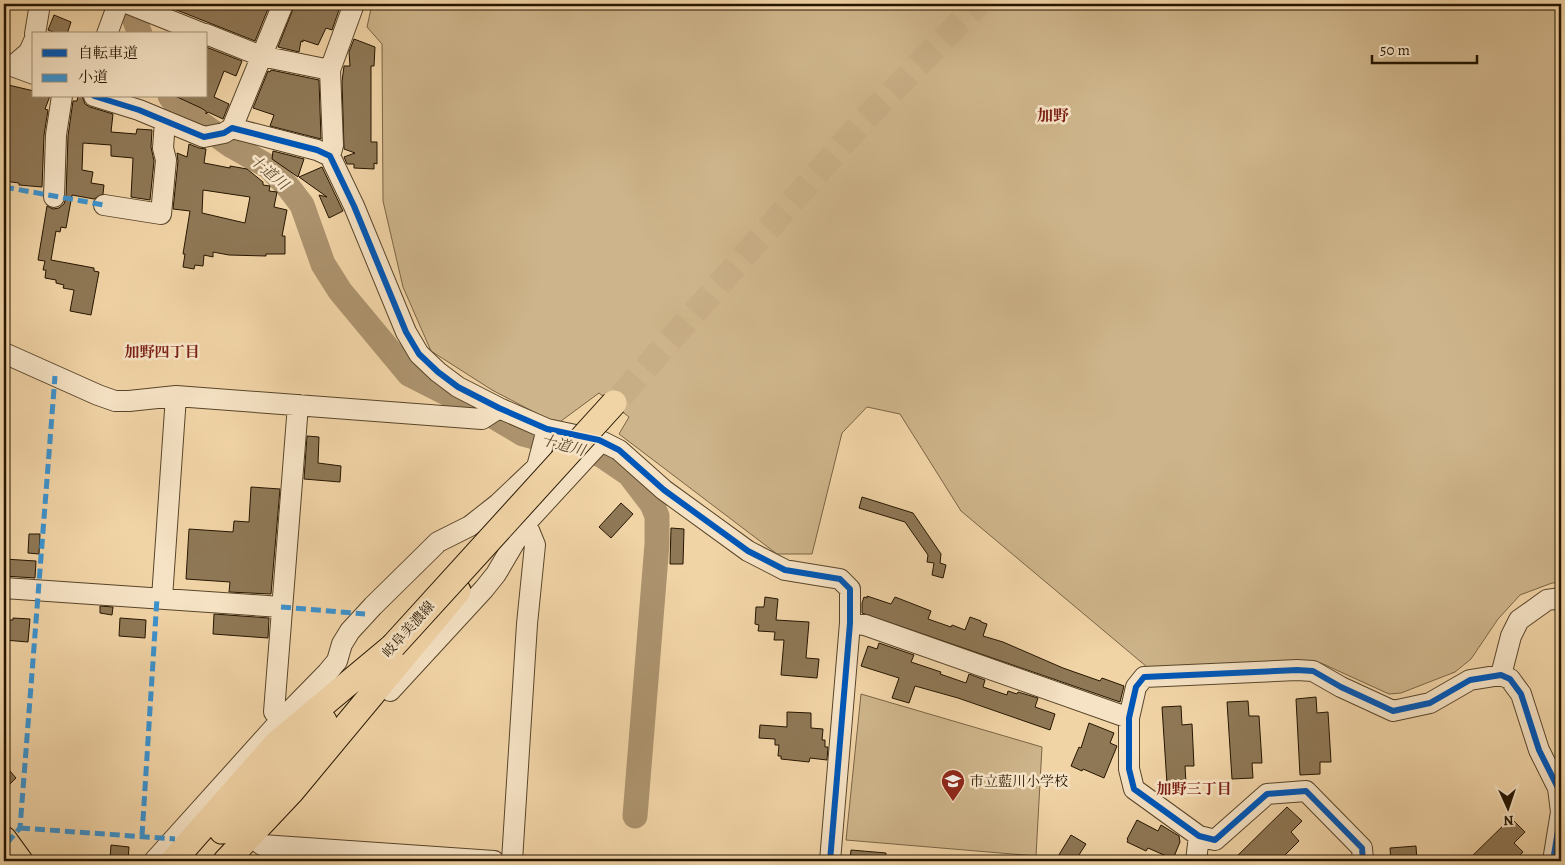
<svg xmlns="http://www.w3.org/2000/svg" width="1565" height="865" viewBox="0 0 1565 865" font-family="Alegreya,'Noto Serif JP',serif">
<rect width="100%" height="100%" fill="#f1d4a6"/>
<filter id="stains"><feTurbulence type="fractalNoise" baseFrequency=".004" numOctaves="4"/><feColorMatrix values="0 0 0 0 .2 0 0 0 0 .09 0 0 0 0 .02 0 0 0 .5 -.17"/></filter>
<radialGradient id="worn" r=".72"><stop offset=".6" stop-color="#630" stop-opacity="0"/><stop offset="1" stop-color="#630" stop-opacity=".3"/></radialGradient>
<path fill="#ceb48a" stroke="#7a6445" d="M372,4h1189v579h-9l-32,12 -22,24 -27,40 -16,13 -54,21 -12,1 -68,-31 -168,9 -192,-161 -61,-97 -33,-7 -25,26 -30,121h-35l-158,-120 10,-17 -30,-24 -42,31 -65,-34 -61,-39 -28,-64 -20,-86 -1,-157 -15,-17z
M861,694l181,53 -6,109 -190,-16z"/>
<g fill="none" stroke-linecap="round" stroke-linejoin="round">
<path stroke="#ac936e" stroke-width="25" d="M129,4l11,30
M170,96l12,14 50,36 37,21 20,21 13,17 21,59 17,27 69,83 67,34 5,1 42,25 78,21 28,19 23,30 5,12v28l-22,272"/>
</g>
<path fill="#8f7856" stroke="#251500" fill-rule="evenodd" d="M164,4h106l-15,37 -91,-36z
M295,4h46l-9,26 -6,-2 -8,17 -15,-5v2l-2,-1 -2,11 -21,-5z
M54,15l17,7 -4,12h-9l-10,-4z
M354,39l21,8 -1,19h-3v76h6v22l-3,-1v6l-20,-1v-4h-7l-3,-7 11,-4 -11,-4 -2,-67 2,-16h6l-1,-14z
M206,47l36,14 -6,15 -12,-5 -10,26 15,7 -6,15 -15,-7 -2,2v-3l-5,-3 -26,-12h31z
M271,70l48,10 2,59 -51,-13 4,-11 -21,-7 15,-37 2,1z
M4,84l30,7v5h16l-5,13 3,1 -4,25 -2,52 -23,-2v-2l-15,-2z
M78,96h4l3,8 5,3 23,7 -2,18 25,2 1,-5 15,1 -1,17 3,14 -4,39 -19,-3 2,-39 -22,-2v-11l-28,-2 -1,27 11,2 -2,11 13,2 -1,9 -9,5 -22,-4 -6,33 -5,-1 -1,5 -4,-1 -5,29 43,8v3l5,1 -8,43 -21,-4 4,-21 -11,-2 1,-3 -8,-2v-3l-11,-2 1,-8h-3l2,-9 -7,-1 9,-54 6,3 6,-1 5,-4 2,-6 2,-62 5,-35h4z
M189,144l10,4 7,1 -2,14 26,5v-2l17,3 16,13v3l7,1 -1,5 8,1 -3,15 13,3 -5,26h3v18h-19v2l-37,-1 -16,-3v5l-9,-2 -1,11 -8,-1 -1,4 -11,-2 2,-13h-2l7,-43 -17,-2 5,-48 -1,-8 10,4zM203,190l47,7 -5,26 -43,-10z
M273,151l31,8 -6,18 -26,-18z
M322,167l21,44 -14,7 -10,-23 8,2 -28,-20z
M307,436l12,1 -1,26 23,3 -1,16 -36,-3z
M251,487l29,2 -9,105 -42,-2 1,-10 -44,-3 3,-50 44,3 1,-11 15,1z
M862,497l51,16 28,41 -1,9 6,2 -3,13 -11,-3 2,-12 -7,-1 1,-7 -23,-33 -46,-14z
M621,503l12,11 -22,24 -12,-11z
M671,528l13,1 -1,35h-13z
M29,534h11l-1,20 -11,-1z
M4,559l32,2 -1,17 -31,-2z
M867,596l24,8 4,-7 36,14 -3,8 23,8 1,-2 13,5 5,-13 11,4v1l6,2 -4,12 20,6 60,26 37,13 2,-3 22,8 -4,16 -258,-89v-10l2,-6 3,1z
M765,597l13,2 -2,21 33,2 -3,36 13,1 -2,19 -36,-3 3,-35h-10l1,-8 -17,-1 1,-6 -4,-1 1,-17h8z
M100,606l13,1 -1,8 -12,-2z
M214,614l55,4 -1,20 -55,-4z
M13,618l17,1 -2,23 -24,-2 2,-20h7z
M120,618l26,2 -1,18 -26,-2z
M879,643l35,12 -3,7 30,10 -1,2 26,9 3,-9 16,6 -2,7 24,8 1,-4 9,3 1,-2 20,6 -3,9 20,7 -5,16 -92,-32 -43,-12 -6,17 -17,-5 7,-20 -38,-12 7,-20 9,3z
M1316,697l1,16 11,-1 3,50h-11v12l-20,1 -4,-76z
M1248,701l1,15h10l3,47h-10l1,15 -21,1 -5,-77z
M1181,706l1,19 10,-1 2,42h-9l1,17 -19,1 -5,-77z
M787,712l24,1v15l12,1 -1,11h3v7h3l-1,13 -17,-2 -1,4 -28,-3v-3h-3l1,-11h-4v-6l-16,-1 1,-13 27,2z
M1089,723l25,10 -4,10 7,3 -13,32 -21,-9 -1,2 -11,-5 8,-19 2,1z
M4,764l12,14 -12,12z
M1287,807l15,14 -11,11 8,9 -20,20h-47z
M1511,818l14,14 -11,11 9,9 -9,9h-47z
M1137,820l21,11 3,-6 18,11 1,6 -7,17 -25,-11 -2,3 -19,-9 1,-2 -1,-1z
M1071,835l15,9 -11,17 -18,-3z
M111,845l18,2 -1,14 -18,-1z
M1416,846l1,15h-26l-1,-13z
M851,850l35,3 -1,8h-35z"/>
<g fill="none" stroke-linecap="round" stroke-linejoin="round">
<path stroke="#c8ae85" stroke-width="25" stroke-dasharray="25 12" stroke-linecap="butt" d="M621,396l243,-276 114,-116"/>
<g stroke="#58452a" stroke-width="22">
<path id="minor" d="M129,4l75,30
M35,34l5,-30
M107,34l11,-30
M206,34l55,22 69,14
M4,63l30,11
M13,66l16,-14 5,-11
M94,96l45,14 65,27 20,-4 8,-5 85,22 13,6 24,50 52,126 13,22 19,18 20,15 41,21 48,21 52,11 20,10 45,40 84,61 37,19 55,9 10,10v34l-20,238
M232,128l51,-124
M330,156l3,-11 -3,-75 24,-66
M54,197l2,-62 6,-39
M104,205l57,9 5,-54 -3,-12 2,-27
M4,353l94,42 17,6h14l47,-5 306,23 17,-11
M537,481v-14l10,-38
M4,588l277,19
M162,598l14,-202
M850,623l15,2 264,93
M1501,675l10,-39 8,-16 28,-20 14,-2
M390,691l94,-102 12,-15 30,-51 70,-76 3,-7
M281,720l-7,-8 24,-307
M258,842l4,3 232,16
M154,861l127,-141 46,-47 10,-12 5,-17 8,-13 23,-25 65,-64 32,-16 28,-22 39,-37
M512,861l15,-237 8,-79 -9,-22
M1196,861l3,-25
M1363,861l-1,-13 -56,-57 -39,3 -52,46 -16,-4 -65,-47 -5,-20v-51l7,-31 8,-10 153,-7 16,1 28,16 52,24 37,-8 40,-23 31,-5 9,4 11,15 18,56 19,38 3,24 -8,49"/>
</g>
<g stroke="#251500" stroke-width="27">
<path id="major" d="M222,831l102,-110
M4,839l16,22
M173,861l104,-118 116,-97
M226,861l65,-69 167,-201"/>
</g>
<use href="#minor" stroke="#f6e3c5" stroke-width="20"/>
<use href="#major" stroke="#f1d4a6" stroke-width="25"/>
<g stroke="#251500" stroke-width="27" stroke-linecap="butt">
<path id="major-bridge" d="M393,646l221,-243"/>
</g>
<use href="#major-bridge" stroke="#f1d4a6" stroke-width="25"/>
<path stroke="#3b93d0" stroke-width="5" stroke-dasharray="10 5" stroke-linecap="butt" d="M4,187l100,18
M281,607l84,7
M20,828l155,11
M142,836l15,-238
M7,843l13,-15 35,-452"/>
<g stroke="#f6e3c5" stroke-width="9">
<path id="cycleway" d="M94,96l45,14 65,27 20,-4 8,-5 85,22 13,6 24,50 52,126 13,22 19,18 20,15 41,21 48,21 52,11 20,10 45,40 84,61 37,19 55,9 10,10v34l-20,238
M1363,861l-1,-13 -56,-57 -39,3 -52,46 -16,-4 -65,-47 -5,-20v-51l7,-31 8,-10 153,-7 16,1 28,16 52,24 37,-8 40,-23 31,-5 9,4 11,15 18,56 19,38 3,24 -8,49"/>
</g>
<use href="#cycleway" stroke="#0057b8" stroke-width="6"/>
</g>
<defs>
<g id="school-pin" transform="scale(1.25)"><path d="M0 17L-7.5 6A9.5 9.5 0 1 1 7.5 6Z" fill="#8f2418" stroke="#f6e3c5"/><path d="M0-5L7-2L0 1L-7-2ZM-4 1L0 2.5L4 1V4Q0 6-4 4Z" fill="#fff"/></g>
</defs>
<g fill-rule="evenodd">
<use href="#school-pin" x="953" y="781"/>
</g>
<g text-anchor="middle" stroke-width="5" stroke-linejoin="round" paint-order="stroke">
<g font-size="14" fill="#251500" stroke="#f6e3c5">
<text transform="translate(408 629) rotate(-48)" y="5">岐阜美濃線</text>
</g>
<g font-size="14" fill="#251500" stroke="#f6e3c5" text-anchor="start">
<text x="970" y="786">市立藍川小学校</text>
</g>
<g font-size="15" font-style="italic" fill="#5b472c" stroke="#f6e3c5">
<text transform="translate(269 172) rotate(40)" y="5">十道川</text>
<text transform="translate(563 445) rotate(15)" y="5">十道川</text>
</g>
<g font-size="15" font-weight="bold" fill="#7a1f14" stroke="#f6e3c5">
<text x="162" y="357">加野四丁目</text>
<text x="1194" y="794">加野三丁目</text>
</g>
<g font-size="16" font-weight="bold" fill="#7a1f14" stroke="#f6e3c5">
<text x="1053" y="121">加野</text>
</g>
</g>
<rect width="1565" height="865" fill="none" stroke="#f1d4a6" stroke-width="20"/>
<rect x="5" y="5" width="1555" height="855" fill="none" stroke="#251500" stroke-width="2.5"/>
<rect x="10" y="10" width="1545" height="845" fill="none" stroke="#251500"/>
<rect x="32" y="32" width="175" height="65" fill="#f6e3c5" stroke="#a29176"/>
<rect x="42" y="49" width="25" height="8" fill="#0057b8" stroke="#a29176"/>
<text x="78" y="58" font-size="15" fill="#251500">自転車道</text>
<rect x="42" y="74" width="25" height="8" fill="#3b93d0" stroke="#a29176"/>
<text x="78" y="82" font-size="15" fill="#251500">小道</text>
<g transform="translate(1508 808) rotate(177)" stroke="#f6e3c5" stroke-width="4" paint-order="stroke">
<path d="M0-4L9 19L0 12L-9 19Z" fill="#251500"/>
<text y="-8" font-size="14" font-weight="bold" text-anchor="middle" fill="#251500">N</text>
</g>
<path d="M1372 55v8h105v-8" fill="none" stroke="#251500" stroke-width="2.5"/>
<text x="1380" y="55" font-size="15" fill="#251500" stroke="#f6e3c5" stroke-width="4" paint-order="stroke">50 m</text>
<rect width="100%" height="100%" filter="url(#stains)"/>
<rect width="100%" height="100%" fill="url(#worn)"/>
</svg>
